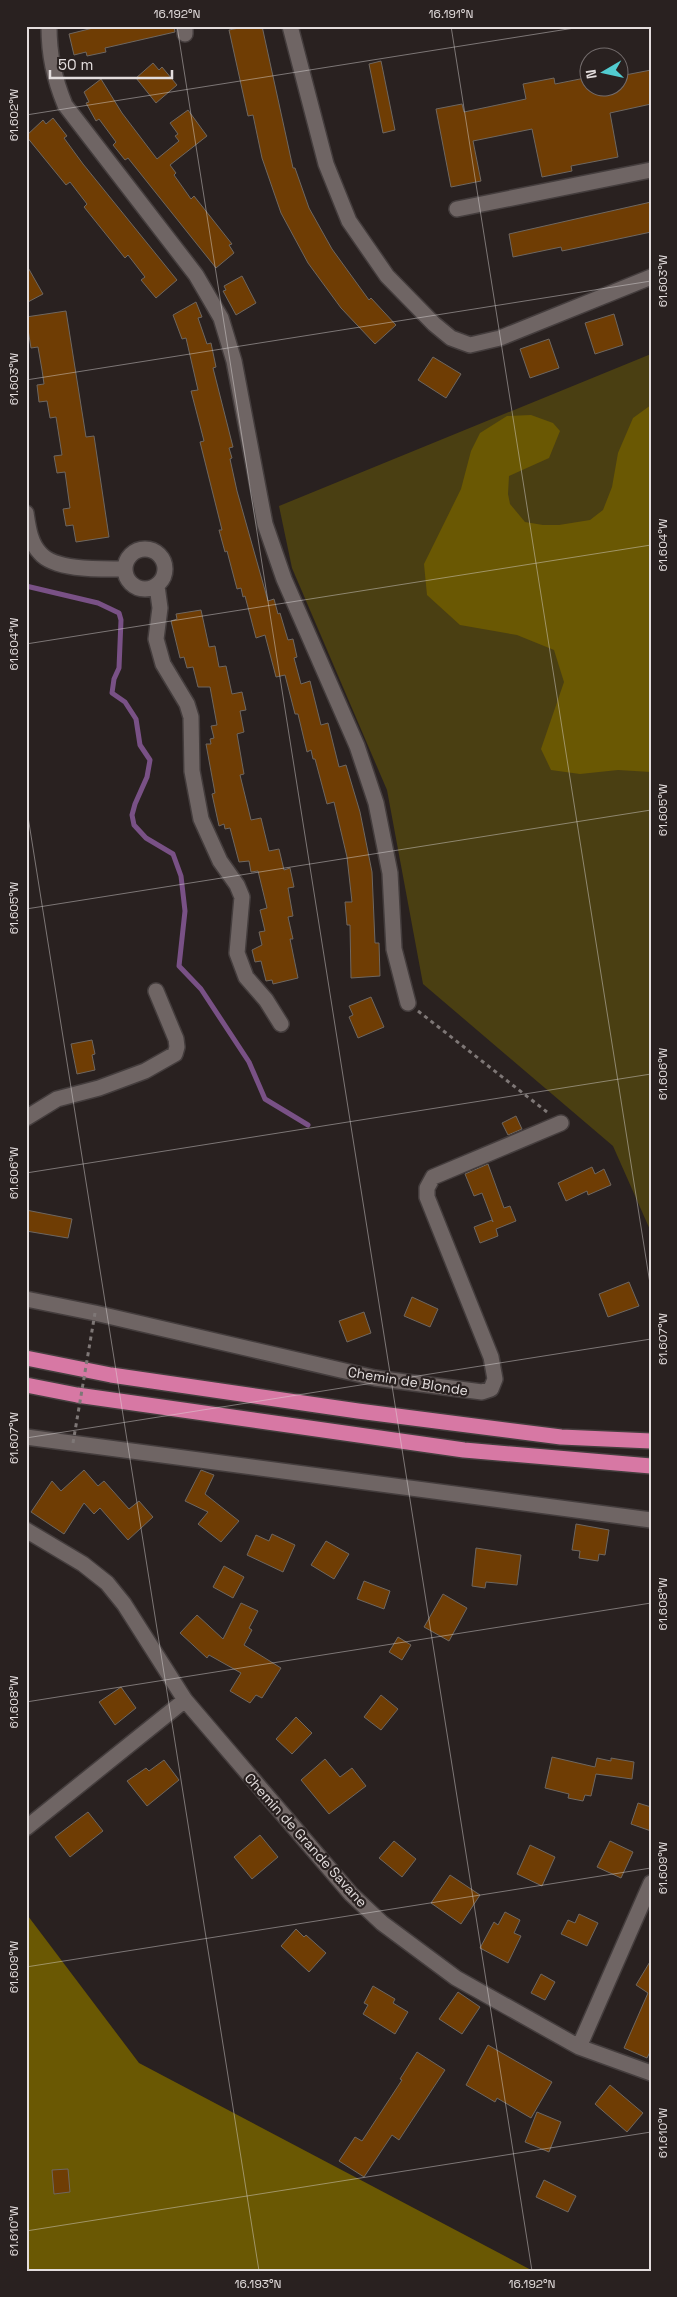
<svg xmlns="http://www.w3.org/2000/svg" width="677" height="2297" viewBox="0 0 677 2297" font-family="'Space Grotesk',sans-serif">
<rect width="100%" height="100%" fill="#292120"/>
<path fill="#4a3f12" d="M651,354v878l-38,-86 -190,-162 -36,-194 -95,-222 -13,-62z"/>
<path fill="#6a5803" d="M651,405v367l-33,-2 -38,4 -29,-4 -10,-21 23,-67 -10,-32 -37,-15 -57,-10 -33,-30 -3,-31 37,-75 10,-38 9,-18 27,-17 24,-1 22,8 7,8 -11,27 -40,18 -1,18 2,10 15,18 18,3h16l31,-5 13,-10 9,-23 6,-34 15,-35z
M28,1916l111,147 394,208h-507v-353z"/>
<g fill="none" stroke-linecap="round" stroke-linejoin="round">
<path stroke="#795186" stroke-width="5" d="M26,586l72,17 21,10 2,7 -2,48 -5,11 -2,14 13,9 11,17 4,26 10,15 -3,17 -12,27 -3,11 2,10 12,13 27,16 8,22 4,35 -6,55 22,23 48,73 16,37 43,26"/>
</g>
<path fill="#6f3d04" stroke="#6e6761" d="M101,26h73l1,6 -70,16 1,4 -19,4 -1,-4 -12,3 -5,-21z
M249,26h13l31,142h2l14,40 23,41 37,51 2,-2 25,27 -21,19 -34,-36 -33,-45 -27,-50 -19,-55 -9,-43 -5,1 -19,-86z
M381,61l14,69 -12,3 -14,-69z
M153,63l6,7 3,-3 15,18 -21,18 -20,-25z
M651,70v34l-41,9 8,44 -47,9 1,5 -30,6 -10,-48 -59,12 8,40 -30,6 -15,-78 26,-5 2,8 62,-13 -3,-15 31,-6 1,6 35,-7v11h30v-12z
M101,79l21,34 35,46 22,-18 -4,-5 3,-2 -8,-11 18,-13 19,26 -37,29 6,8 -2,2 17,24 3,-3 38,48 -3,1 5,8 -18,15 -88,-110 -3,2 -12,-15 3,-3 -17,-23 -3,2 -10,-18 3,-1 -5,-10z
M53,118l14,18 -3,2 19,26 94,116 -21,18 -15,-18 4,-3 -17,-22 -3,3 -41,-51 3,-3 -17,-22 -4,3 -40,-49 17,-16 3,4z
M651,202v30l-89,19 -1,-4 -48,10 -4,-23z
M26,264l17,30 -17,9z
M242,276l14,27 -20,12 -13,-24 3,-1 -2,-4z
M196,302l6,15 -4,1 9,26 4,-1 5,24 -3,1 20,79 -4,1 3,10 -2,1 7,32 31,110 6,-2 4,15 2,-1 8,27 5,-1 4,18 -3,1 7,26 9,-3 11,44 7,-2 11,44 7,-2 14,47 12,60 3,71h4l1,33 -29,2 -1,-53h-3l-2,-23h7l-5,-45 -13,-55 -7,2 -12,-45h-2l-2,-9 -4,2 -9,-38h-3l-10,-39 -9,2 -11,-42 -9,3 -11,-42 -2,1 -2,-9 -4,1 -10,-38 -2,1 -6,-22h3l-22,-88 4,-1 -13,-50 7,-1 -12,-52 -4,1 -9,-24z
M66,311l20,126 8,-1 15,101 -33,5 -3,-17 -7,1 -3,-17 7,-1 -5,-36 -8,1 -3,-17 8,-1 -6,-38 -6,1 -3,-17 -8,1 -2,-17 7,-1 -2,-14 -4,-23 -7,1 -5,-31z
M614,314l9,31 -28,9 -10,-31z
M549,339l10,29 -29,10 -10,-29z
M433,357l28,17 -15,24 -28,-18z
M201,610l8,37 6,-1 4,21 7,-1 6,28 10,-2 4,18 -6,1 4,21 -7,2 7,40 -4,1 11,45 10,-2 8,33 10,-2 5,21 6,-2 4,19 -6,1 5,28 -5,1 5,22h-3l8,39 -25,6 -1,-4 -6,1 -5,-20 -6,1 -3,-12 10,-5 -3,-13 6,-1 -5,-21 7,-2 -9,-37 -7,1 -2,-11 -10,1 -9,-34 -5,1 -1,-5 -5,2 -7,-32 3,-1 -9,-49h5l-1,-5 4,-1 -3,-12 6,-1 -7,-38h-12l-5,-20 -6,1 -3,-11 -4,1 -9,-37 6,-2 -1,-5z
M371,997l13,30 -26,11 -9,-21 4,-2 -4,-9z
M92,1040l3,14 -3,1 3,15 -18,4 -6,-30z
M516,1116l6,13 -14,6 -6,-12z
M488,1164l16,44 6,-2 6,15 -20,8 2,7 -18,7 -6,-16 18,-7 1,2 -11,-29 -8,3 -9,-22z
M592,1167l3,7 9,-5 7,16 -23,10 -1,-4 -21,10 -8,-18z
M26,1210l46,9 -4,19 -42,-7z
M629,1282l10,24 -31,11 -9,-23z
M412,1297l26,12 -8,18 -26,-11z
M364,1312l7,21 -24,9 -8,-21z
M84,1470l14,16 6,-5 25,28 10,-8 14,16 -25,23 -28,-32 -6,6 -10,-11 -20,31 -33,-22 21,-31 9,10z
M201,1470l13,5 -9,19 34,27 -18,21 -23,-18 10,-12 -23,-11z
M576,1524l33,6 -4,25 -6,-1 -1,7 -19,-3 1,-7 -8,-1z
M272,1534l23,11 -12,27 -36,-17 9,-20 13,6z
M326,1541l23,13 -15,25 -23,-14z
M476,1548l45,7 -4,30 -31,-3 -1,6 -13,-2z
M224,1566l20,11 -11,21 -20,-11z
M364,1581l26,10 -6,18 -27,-10z
M443,1594l24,14 -18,33 -25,-14z
M241,1603l17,8 -9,17 3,2 -8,15 37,23 -19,30 -6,-3 -6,8 -20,-12 11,-18 -32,-18 -2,3 -27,-25 17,-18 26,24z
M398,1637l13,8 -9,15 -13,-8z
M121,1687l15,21 -21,17 -16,-23z
M381,1695l17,14 -17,21 -17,-13z
M296,1717l16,16 -20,21 -16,-15z
M552,1757l43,10 2,-9 14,3v-3l23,4 -2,17 -36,-5 -5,22 -6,-1 -2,6 -15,-3 1,-4 -24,-6z
M325,1759l15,18 12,-9 14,18 -37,28 -28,-34z
M164,1760l15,20 -32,26 -20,-25 19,-13 3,3z
M638,1803l13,4v24l-20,-7z
M88,1812l15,19 -33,26 -15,-20z
M260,1835l18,22 -26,22 -18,-22z
M394,1841l22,18 -14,18 -23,-19z
M610,1841l23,11 -12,26 -24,-11z
M530,1845l25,12 -13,29 -25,-12z
M450,1875l30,20 -19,29 -30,-21z
M505,1912l15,8 -6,13 7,3 -13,27 -28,-15 14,-26 4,3z
M579,1914l19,9 -11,23 -26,-12 7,-14 7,3z
M296,1929l8,8 2,-2 20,18 -17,19 -28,-26z
M651,1960v90l-4,8 -23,-10 24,-55 -12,-8z
M541,1974l14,8 -10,18 -14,-7z
M373,1986l22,13 -2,4 15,9 -13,22 -32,-20 5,-9 -4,-2z
M458,1992l22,15 -18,27 -23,-15z
M488,2045l64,37 -21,36 -34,-20 -2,4 -29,-17z
M417,2052l28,18 -46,70 -7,-5 -28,42 -25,-16 16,-24 7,4 40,-61 -2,-1z
M610,2085l33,28 -16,19 -32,-28z
M537,2112l24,10 -12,30 -24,-10z
M68,2169l2,23 -16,2 -2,-24z
M544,2180l32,16 -8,16 -32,-15z"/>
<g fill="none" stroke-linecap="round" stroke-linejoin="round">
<g stroke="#443d3d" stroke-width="18">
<path id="minor" d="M49,26c0,29 5,52 16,79l131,170 25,43 13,43 31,163 19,55 73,167 19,57 14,70 4,76 14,54
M185,26v8
M290,26l36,138 23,57 38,55 47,48 17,14 19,7 30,-7 151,-61
M457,209l194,-39
M26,513c2,13 4,30 14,40 15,18 62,16 85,16
M125 569a20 20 0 1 1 40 0a20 20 0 1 1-40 0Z
M157,586l3,22 -4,31 7,25 24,40 4,13 1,54 9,48 19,42 17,24 5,12 -5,56 9,24 20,23 15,24
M26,1118l31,-19 42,-11 46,-17 30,-17 2,-7 -1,-8 -20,-48
M26,1299l69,14 280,65 107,14 9,-3 4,-10 -4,-22 -64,-160v-9l6,-11 128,-54
M26,1437l625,83
M26,1530l57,34 24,19 17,21 61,96 166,194 31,29 74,55 123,69 72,26
M26,1828l159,-128
M579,2047l72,-164"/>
</g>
<g stroke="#443d3d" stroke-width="18">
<path id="highway" d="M26,1358l85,17 247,36 203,26 90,4
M26,1385l51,10 387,55 187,16"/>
</g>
<path stroke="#7e7776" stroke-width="3" stroke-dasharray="4 4" stroke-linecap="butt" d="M418,1011l129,101"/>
<use href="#minor" stroke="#6f6564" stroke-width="15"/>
<use href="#highway" stroke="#d778a4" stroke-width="15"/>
<path stroke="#7e7776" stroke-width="3" stroke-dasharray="4 4" stroke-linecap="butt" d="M73,1443l22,-130"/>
</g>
<path fill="none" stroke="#e3dddd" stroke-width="1" stroke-opacity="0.45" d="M177,26l355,2245M451,26l200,1264M26,115l561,-89M26,380l625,-99M26,644l625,-99M26,804l233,1467M26,909l625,-99M26,1173l625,-99M26,1438l625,-99M26,1702l625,-99M26,1967l625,-99M26,2231l625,-99"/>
<g text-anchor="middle" stroke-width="4.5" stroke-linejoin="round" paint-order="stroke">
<g font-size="14" fill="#e3dddd" stroke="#292120">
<text transform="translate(408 1381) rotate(9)" y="5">Chemin de Blonde</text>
<text transform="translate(306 1840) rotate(48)" y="5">Chemin de Grande Savane</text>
</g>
</g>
<rect width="677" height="2297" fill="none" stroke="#292120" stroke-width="55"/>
<g transform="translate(604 72) rotate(261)"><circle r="24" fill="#292120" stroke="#736c6c"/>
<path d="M0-4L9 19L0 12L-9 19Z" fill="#52ccd0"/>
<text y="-8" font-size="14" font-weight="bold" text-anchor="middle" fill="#e3dddd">N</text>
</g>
<path d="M50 70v8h122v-8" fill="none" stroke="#e3dddd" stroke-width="2.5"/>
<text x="58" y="70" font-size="15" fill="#e3dddd" stroke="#292120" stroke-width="4" paint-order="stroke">50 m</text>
<rect x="28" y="28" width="622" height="2242" fill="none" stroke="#e3dddd" stroke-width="2"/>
<g font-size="12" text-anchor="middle" fill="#e3dddd">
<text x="177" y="18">16.192°N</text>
<text x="451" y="18">16.191°N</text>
<text transform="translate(14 115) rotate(-90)" y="4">61.602°W</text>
<text transform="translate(663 281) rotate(-90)" y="4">61.603°W</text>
<text transform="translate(14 379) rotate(-90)" y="4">61.603°W</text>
<text transform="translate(663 545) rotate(-90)" y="4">61.604°W</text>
<text transform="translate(14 644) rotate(-90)" y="4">61.604°W</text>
<text transform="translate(663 810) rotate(-90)" y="4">61.605°W</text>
<text transform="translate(14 908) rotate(-90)" y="4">61.605°W</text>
<text transform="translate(663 1074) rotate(-90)" y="4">61.606°W</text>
<text transform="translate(14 1173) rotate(-90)" y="4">61.606°W</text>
<text transform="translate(663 1339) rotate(-90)" y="4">61.607°W</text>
<text transform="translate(14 1438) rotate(-90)" y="4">61.607°W</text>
<text transform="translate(663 1604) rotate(-90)" y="4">61.608°W</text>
<text transform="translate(14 1702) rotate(-90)" y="4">61.608°W</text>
<text transform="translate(663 1868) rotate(-90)" y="4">61.609°W</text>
<text transform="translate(14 1967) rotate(-90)" y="4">61.609°W</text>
<text transform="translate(663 2133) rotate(-90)" y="4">61.610°W</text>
<text transform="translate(14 2231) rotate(-90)" y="4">61.610°W</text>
<text x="258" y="2288">16.193°N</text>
<text x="532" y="2288">16.192°N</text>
</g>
</svg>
